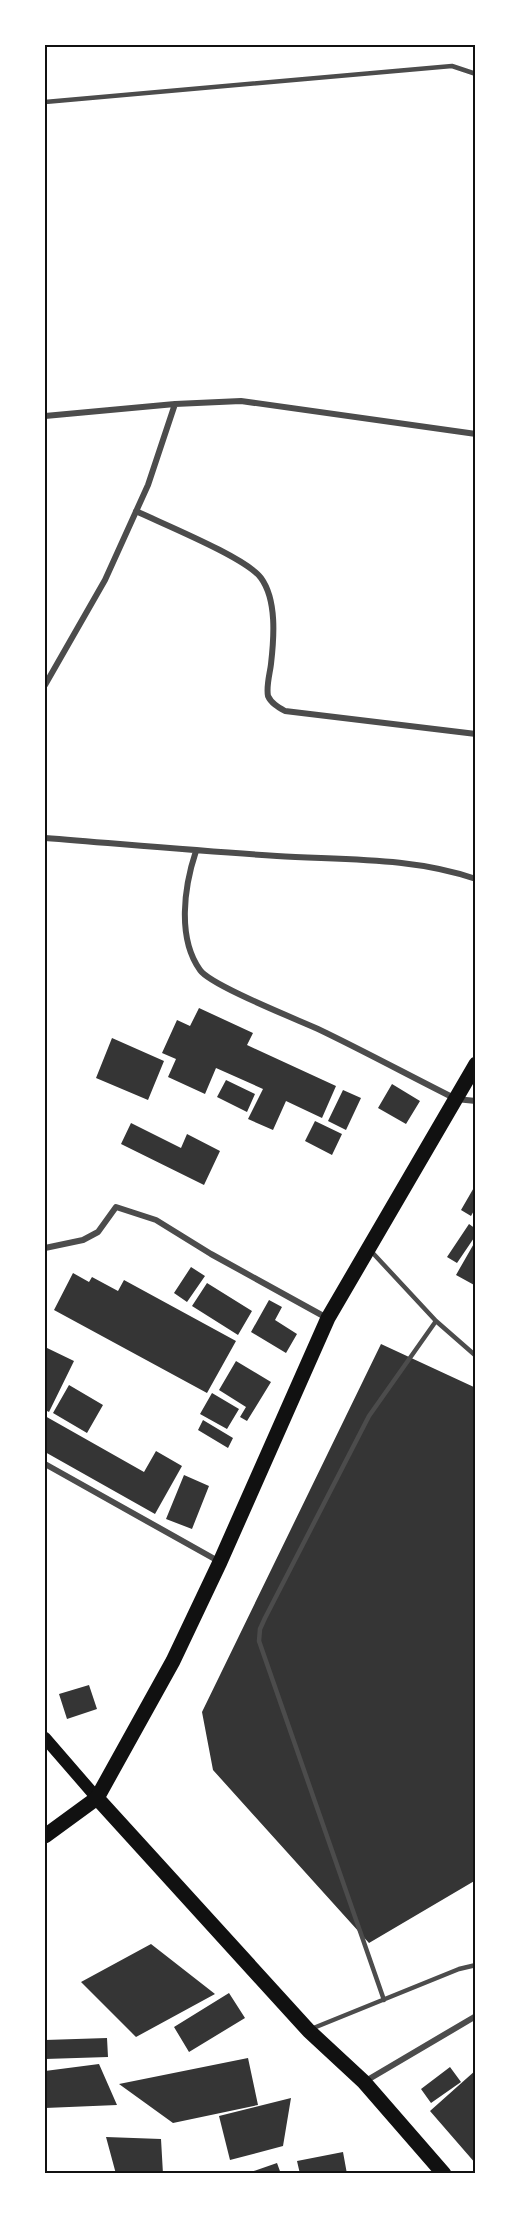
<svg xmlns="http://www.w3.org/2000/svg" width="521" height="2219" viewBox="0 0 521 2219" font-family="'Nunito Sans',sans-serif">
<rect width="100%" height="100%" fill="#fff"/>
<path fill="#353535" d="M199,1008l54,25 -6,12 89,41 -14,32 -36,-17 -13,29 -25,-11 15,-30 -47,-21 -11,26 -37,-17 8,-18 -14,-6 15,-33 13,6z
M112,1038l52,23 -16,39 -52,-22z
M226,1080l29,14 -8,18 -30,-15z
M392,1084l28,17 -14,23 -28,-16z
M343,1090l18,8 -15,32 -18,-9z
M315,1121l27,13 -10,21 -27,-14z
M131,1123l50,25 6,-14 33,17 -16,34 -83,-41z
M476,1184v23l-5,9 -10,-6z
M469,1224l7,5v6l-19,28 -10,-6z
M476,1240v46l-20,-11z
M191,1267l14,9 -18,26 -13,-9z
M73,1273l16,9 3,-5 26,14 6,-11 112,61 -29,52 -153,-83z
M207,1283l45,28 -14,24 -46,-29z
M269,1300l13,7 -7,13 22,14 -11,19 -35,-21z
M381,1344l95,44v492l-107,63 -156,-173 -11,-58z
M45,1347l29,14 -25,51 -4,-2z
M236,1361l35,21 -24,39 -7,-4 6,-10 -27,-17z
M69,1385l34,20 -16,28 -34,-20z
M212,1393l27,16 -12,20 -27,-15z
M45,1416l99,56 12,-21 26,15 -27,48 -110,-62z
M203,1420l30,18 -5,10 -30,-18z
M184,1475l25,11 -17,43 -26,-10z
M89,1685l8,24 -30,10 -8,-25z
M151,1944l64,50 -79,43 -55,-55z
M229,1993l16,25 -56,34 -15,-25z
M107,2038l1,19 -63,2v-19z
M248,2058l10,47 -85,18 -54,-39z
M99,2064l18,41 -72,3v-37z
M450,2067l11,15 -30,21 -10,-14z
M476,2070v94l-46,-53z
M291,2098l-8,48 -53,14 -11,-44z
M106,2137l55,2 2,35h-47z
M343,2152l4,22h-47l-3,-13z
M277,2163l4,11h-36z"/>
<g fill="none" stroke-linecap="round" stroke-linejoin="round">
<path stroke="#4c4c4c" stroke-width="4.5" d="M45,102l407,-36 24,8
M370,1250l66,71 40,35
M384,2000l-125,-359 1,-12 5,-11 104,-202 67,-95
M311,2029l148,-60 17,-4"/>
<path stroke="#4c4c4c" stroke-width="6" d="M45,416l130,-12 66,-3 235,33
M136,511c27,13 111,47 125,67 16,22 13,60 10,86 -1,9 -5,22 -3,32 3,7 10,11 17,15l191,23
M45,685l60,-105 43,-95 27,-81
M45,838c77,6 155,13 232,18 68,4 135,1 199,23
M196,851c-12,36 -19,87 4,119 10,15 96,49 118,59 46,22 92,47 138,70l20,2
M45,1248l38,-8 15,-8 18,-25 40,13 55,34 116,64
M45,1464l175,98
M364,2082l112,-66"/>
<path stroke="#111" stroke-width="12" d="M45,1738l52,60"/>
<path stroke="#111" stroke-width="15" d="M97,1798l212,233 55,51 80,92
M45,1836l52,-38 76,-137 47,-99 108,-244 148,-254"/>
</g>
<rect width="521" height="2219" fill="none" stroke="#ffffff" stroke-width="93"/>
<rect x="46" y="46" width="428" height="2126" fill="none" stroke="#111" stroke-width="2"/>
</svg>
